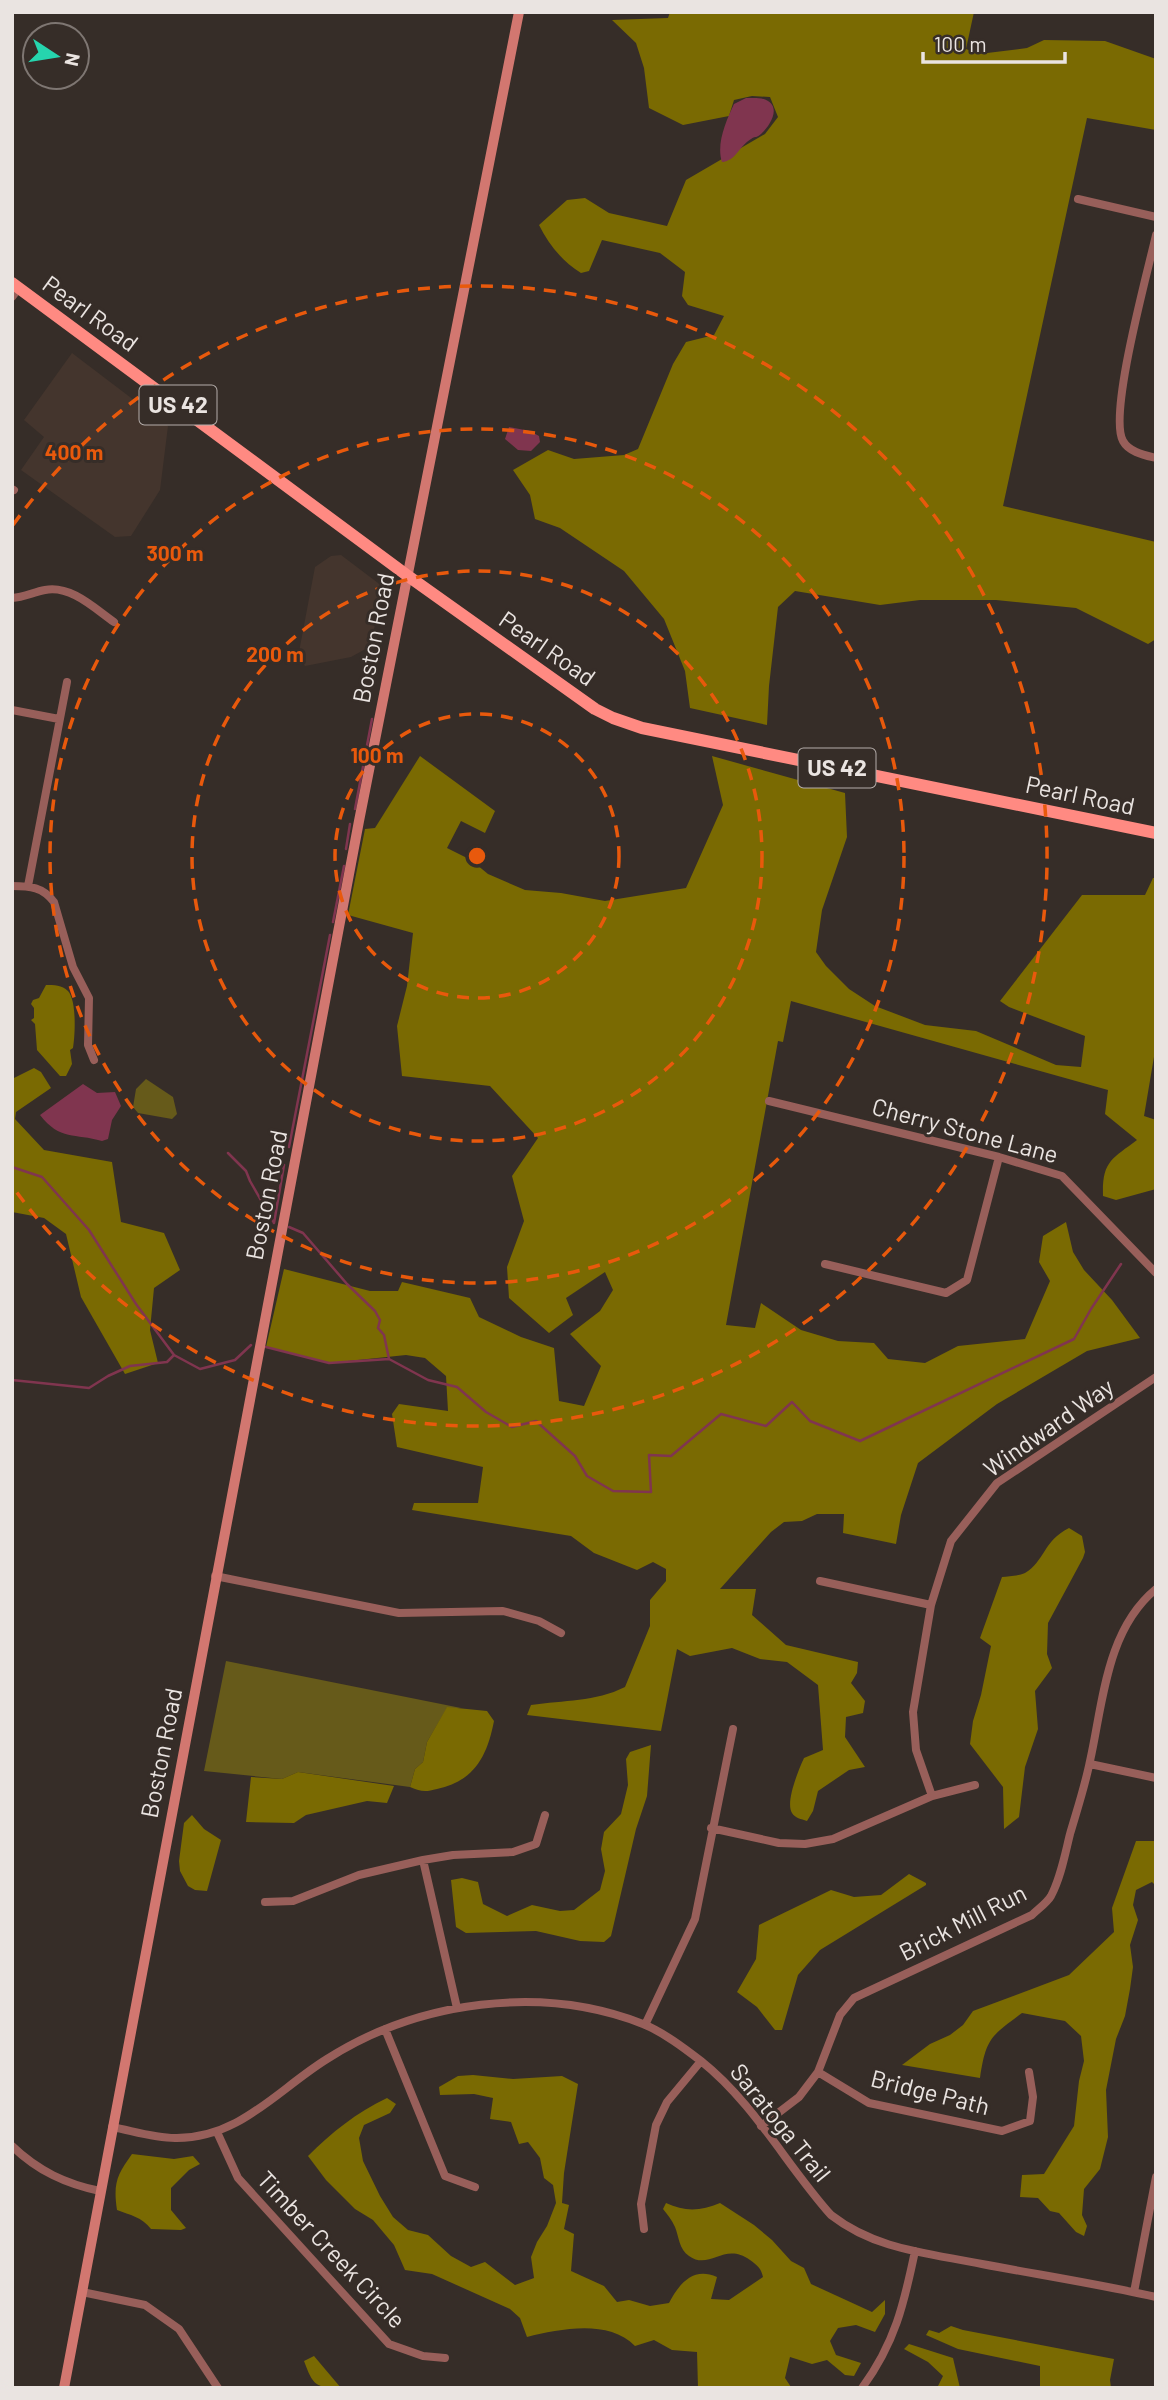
<svg xmlns="http://www.w3.org/2000/svg" width="1168" height="2400" viewBox="0 0 1168 2400" font-family="Barlow,sans-serif">
<rect width="100%" height="100%" fill="#362d28"/>
<path fill="#44352d" d="M72,353l96,73 -8,64 -29,46 -16,1 -94,-67 23,-33 -20,-17z
M341,555l41,31 -11,60 -20,11 -46,9 -7,-9 17,-90 16,-11z"/>
<path fill="#665a1a" d="M146,1079l27,18 4,17 -5,5 -34,-6 -5,-6 3,-18z
M226,1661l235,47h-14l-20,34 -4,20 -8,7 -5,18 -112,-15 -16,7 -78,-8z"/>
<path fill="#7a6a02" d="M670,12h304l-8,37 13,5 48,-6 17,-8 61,1 51,18v71l-69,-12 -84,388 153,36v97l-8,5 -72,-36 -80,-8h-76l-40,5 -85,-14 -17,16 -9,79 -2,39 -77,-17 -5,-37 -21,-52 -40,-48 -64,-43 -25,-9 -5,-24 -17,-25 35,-20 26,9 50,-4 14,-6 35,-85 13,-22 28,-7 10,-19 -36,-11 -6,-9 3,-24 -25,-19 -58,-13 -13,31 -8,2c-19,-12 -32,-28 -42,-48l28,-25 18,-2 24,15 58,13 19,-46 79,-46 13,-17 -8,-20 -18,-1 -18,4 -5,16 -46,9 -34,-17 -5,-40 -8,-25 -24,-23 56,-2z
M420,756l75,55 -10,22 -24,-12 -14,27 24,12 17,14 37,16 36,3 44,8 81,-13 37,-83 -11,-49 133,37 2,44 -25,73 -6,42 10,14 23,23 26,17 50,19 51,6 80,34 25,2 4,-31 -76,-29 -9,-6 82,-106h63l8,-17h3v167l-12,71 12,4v69l-40,11 -13,-4c-1,-35 9,-37 34,-56l-32,-26 3,-24 -317,-89 -8,41 -5,-1 -52,284 29,3 6,-25 40,27 37,11 36,2 14,16 37,4 33,-17 67,-7 25,-58 -11,-19 4,-26 23,-14 7,30 11,18 28,30 28,38 -53,13 -90,53 -79,59 -17,52 -5,29 -53,-11 1,-19h-27l-15,7 -18,1 -13,10 -51,57h36l-4,26 34,30 72,17 -1,11 -6,10 14,18 -2,12 -17,4 -1,20 20,30 -16,3 -31,21 -5,20 -6,10c-6,-2 -12,-3 -15,-8 -7,-11 7,-44 12,-55l19,-8 -5,-65 -31,-23 -27,-3 -28,-11 -42,8 -13,-7 -16,82 -134,-16 4,-10c33,-5 64,-3 94,-18l25,-61v-26l16,-19v-12l-13,-7 -16,8 -43,-17 -23,-17 -159,-26 2,-7h64l5,-36 -86,-20 -5,-33 7,-10 49,7 -2,-35 -21,-18 -19,-3 -77,8 -63,-16 18,-78 86,22h28l4,-9 68,16 9,19 42,20 33,11 5,53 25,5 17,-40 -31,-32 30,-23 13,-21 -8,-18 -39,26 7,17 -24,18 -40,-35 -2,-31 17,-46 -12,-45 26,-38 -48,-52 -88,-10 -5,-50 10,-40 6,-53 -65,-18 17,-86 10,-1z
M46,985c8,0 16,0 22,6 9,10 7,45 5,57l-3,2 2,14 -6,12h-6l-23,-26 -2,-26 -4,-4 3,-2v-10l-3,-4 2,-4 6,-2z
M34,1068l7,4 10,16 -35,24 -1,7 29,31 68,12 9,60 43,11 16,37 -26,18 -4,42 8,33 -33,11 -44,-77 -15,-63 -22,-16 -32,-6v-133z
M1069,1528l13,8 3,16 -2,6 -35,65 -1,31 5,14 -17,23 3,38 -13,38 -6,50 -15,12 -1,-42 -33,-43 3,-23 8,-26 10,-49 -11,-8 22,-61c7,-1 17,-1 23,-4 20,-12 18,-32 44,-45z
M447,1707l40,4 7,10c-7,36 -20,60 -57,68 -11,3 -16,3 -27,-2l5,-18 8,-7 4,-20z
M651,1745l-4,51 -11,33 -25,107 -7,6 -24,-1 -44,-10 -70,2 -10,-6 -5,-47 11,-2 16,4 5,22 24,12 25,-11 28,6 14,-1 26,-20 5,-19 -4,-22 3,-17 17,-18 7,-29 -2,-26 4,-7z
M298,1772l96,14 -7,17 -20,-2 -61,14 -12,8 -48,-1 5,-45 31,2z
M192,1815l12,14 17,11 -14,51 -12,-1 -7,-4 -8,-15 -1,-10 5,-38z
M1136,1841h20v45l-4,-4 -16,8 -3,15 5,15 -8,25 3,22 -3,22 -5,27 -9,23 -10,51 2,47 -8,32 -16,20 -2,26 5,11 -3,10 -8,-4 -17,-19 -9,-2 -12,-13 -18,-1 2,-22 22,-1 30,-48 5,-45 5,-20 -3,-25 -16,-15 -43,-8c-31,23 -36,25 -42,65l-78,-13 28,-21 20,-9 13,-10 10,-14 96,-36 45,-43 -2,-24z
M909,1874l17,9v2l-106,65 -22,25 -16,55h-7l-18,-23 -20,-15 19,-33 3,-34 72,-35 23,7 27,-2z
M473,2075l40,4 49,-3 16,8 -14,89 -2,30 7,2 -5,24 10,5 -3,37 33,15 13,16 12,-2 21,6 19,-3c10,-19 24,-37 48,-26l-6,22 18,1 34,-23c-2,-9 -5,-11 -13,-17 -26,-19 -40,11 -61,-4 -10,-7 -10,-19 -14,-29 -3,-7 -8,-13 -12,-18l3,-6c19,9 35,8 54,0l34,22 18,15 19,21 13,7 7,16 61,28 13,-12v14l-10,18 -19,-7 -18,3 -8,13 6,14 25,8 -7,13 -9,-1 -18,-15 -15,4 -22,-7 -5,21 6,9 -93,1 -1,-36 -25,-2 -18,-10 -19,6c-27,-27 -74,-17 -108,-9l-7,-19 -10,-9 -78,-35 -27,-4 -11,-25 -21,-25 -18,-11 -29,-29 -18,-24c24,-24 48,-43 79,-58l9,6 -6,9 -26,12 -5,13 4,23 17,35 13,21 15,13 20,5 23,21 20,11 14,-5 30,23 19,-7 -3,-21 6,-15 10,-16 9,-23 -3,-18 -9,-7 -4,-20 -12,-16 -9,2 -8,-22 -21,-3 3,-21 -19,-4 -34,1 -1,-8 19,-11z
M132,2154l42,5 19,-3 7,8 -11,6 -18,18v22l15,18 -5,2 -30,-1c-9,-12 -21,-14 -34,-19 -4,-27 0,-35 15,-56z
M951,2326l12,4 151,29 -4,21 1,8h-71v-22l-82,-17 -32,-14 3,-5 10,3z
M909,2344l44,14 7,30h-23l6,-12 -15,-14 -24,-13z
M314,2356l27,32c-26,0 -28,-3 -37,-27z"/>
<path fill="#80354f" d="M746,98c7,0 16,-1 22,3 13,8 1,26 -7,33 -6,5 -4,1 -10,5 -12,7 -15,22 -29,23 -6,-18 4,-41 12,-58z
M509,427l21,4 9,5 1,6 -9,9 -13,-1 -13,-11z
M83,1084l14,9 18,-1 6,14 -9,14 -4,19 -6,2c-27,-8 -42,0 -62,-26z"/>
<g fill="none" stroke-linecap="round" stroke-linejoin="round">
<path stroke="#80354f" stroke-width="2.5" d="M355,809l17,-90
M346,849l4,-25
M333,922l11,-56
M289,1147l41,-212
M228,1153l18,18 4,10 24,42
M12,1167l30,10 47,53 47,74 38,51 26,14 35,-9 16,-15
M274,1223l10,-58
M289,1227l14,6 44,51 28,27 5,9 -2,8 6,7 5,24
M266,1347l63,16 60,-4 39,21 29,7 29,25 26,15 24,-6 39,35 12,20 26,15 38,1 -2,-37 22,1 50,-42 45,12 26,-24 18,19 50,20 214,-102 17,-30 30,-45
M12,1380l77,8 19,-12 22,-10 37,-4 7,-7"/>
<path stroke="#985f5a" stroke-width="8" d="M1078,199l78,18
M1156,235c-8,36 -48,180 -33,206 6,11 21,14 33,17
M12,297l7,-9
M12,489l2,1
M12,598c12,-1 22,-6 33,-8 26,-5 49,18 69,32
M12,710l47,9
M12,886c18,0 31,1 42,16l19,65 16,31 -1,47 6,15
M28,886l39,-204
M769,1101l230,56 63,19 94,97
M825,1264l121,29 21,-13 32,-123
M215,1576l184,37 104,-2 36,10 22,12
M820,1581l111,24
M1090,1764l66,14
M932,1796l-16,-46 -3,-38 18,-107 20,-64 46,-58 159,-106
M711,1828l68,15 26,1 28,-5 99,-43 43,-11
M423,1860l34,148
M265,1902l28,-1 66,-26 64,-15 30,-5 60,-3 23,-8 9,-29
M645,2025l50,-106 38,-190
M385,2029l60,147 30,11
M818,2072l51,31 133,28 28,-10 3,-24 -4,-25
M761,2126l38,-29 19,-25 22,-57 14,-17 178,-83c6,-6 15,-12 19,-19 10,-19 14,-42 19,-62 7,-24 15,-48 20,-73 13,-58 16,-131 66,-172
M112,2127c21,4 42,11 63,11 64,1 102,-48 152,-79 91,-58 214,-75 316,-35 20,8 41,24 58,37 53,42 86,105 130,154 45,35 97,38 151,49 58,11 116,20 174,33
M217,2132l21,46 151,166 34,12 22,2
M12,2146c26,25 54,38 88,45
M644,2229l-3,-25 15,-79 11,-23 34,-41
M82,2292l63,13 34,24 39,59
M1134,2292l22,-115
M862,2388c33,-45 42,-84 53,-137"/>
<path stroke="#d27770" stroke-width="10" d="M64,2388l295,-1567 160,-809"/>
<path stroke="#ff8a82" stroke-width="12" d="M12,283l396,293 187,133 18,9 29,10 514,105"/>
</g>
<g fill="none" stroke="#e8590c" stroke-width="3.5" stroke-dasharray="12 9">
<circle cx="477" cy="856" r="142"/>
<circle cx="477" cy="856" r="285"/>
<circle cx="477" cy="856" r="427"/>
<path d="M13 525A570 570 0 1 1 13 1187"/>
</g>
<g text-anchor="middle" stroke-width="6" stroke-linejoin="round" paint-order="stroke">
<g fill="#362d28" stroke="#b4adaa" stroke-width="2">
<rect x="139.5" y="385.5" width="77" height="39" rx="5"/>
<rect x="798.5" y="748.5" width="77" height="39" rx="5"/>
</g>
<g font-size="23" font-weight="bold" fill="#eae4e1">
<text x="178" y="413">US 42</text>
<text x="837" y="776">US 42</text>
</g>
<g font-size="24" fill="#eae4e1" stroke="#362d28">
<text transform="translate(90 314) rotate(36)" y="8">Pearl Road</text>
<text transform="translate(374 638) rotate(-79)" y="8">Boston Road</text>
<text transform="translate(547 649) rotate(35)" y="8">Pearl Road</text>
<text transform="translate(1080 796) rotate(12)" y="8">Pearl Road</text>
<text transform="translate(965 1131) rotate(15)" y="8">Cherry Stone Lane</text>
<text transform="translate(267 1195) rotate(-79)" y="8">Boston Road</text>
<text transform="translate(1049 1428) rotate(-35)" y="8">Windward Way</text>
<text transform="translate(162 1753) rotate(-79)" y="8">Boston Road</text>
<text transform="translate(963 1923) rotate(-27)" y="8">Brick Mill Run</text>
<text transform="translate(930 2093) rotate(14)" y="8">Bridge Path</text>
<text transform="translate(780 2123) rotate(51)" y="8">Saratoga Trail</text>
<text transform="translate(331 2250) rotate(47)" y="8">Timber Creek Circle</text>
</g>
</g>
<circle cx="477" cy="856" r="10" fill="#e8590c" stroke="#362d28" stroke-width="3.5"/>
<g font-size="21" text-anchor="middle" font-weight="bold" fill="#e8590c" stroke="#362d28" stroke-width="6" stroke-linejoin="round" paint-order="stroke">
<text x="74" y="460">400 m</text>
<text x="175" y="561">300 m</text>
<text x="275" y="662">200 m</text>
<text x="377" y="763">100 m</text>
</g>
<rect width="1168" height="2400" fill="none" stroke="#eae4e1" stroke-width="28"/>
<g transform="translate(56 56) rotate(102)"><circle r="33" fill="#362d28" stroke="#7e7672" stroke-width="2"/>
<path d="M0-5L12 26L0 18L-12 26Z" fill="#26d5ae"/>
<text y="-10" font-size="19" font-weight="bold" text-anchor="middle" fill="#eae4e1">N</text>
</g>
<path d="M923 52v10h142v-10" fill="none" stroke="#eae4e1" stroke-width="3.5"/>
<text x="934" y="52" font-size="21" fill="#eae4e1" stroke="#362d28" stroke-width="5" paint-order="stroke">100 m</text>
</svg>
